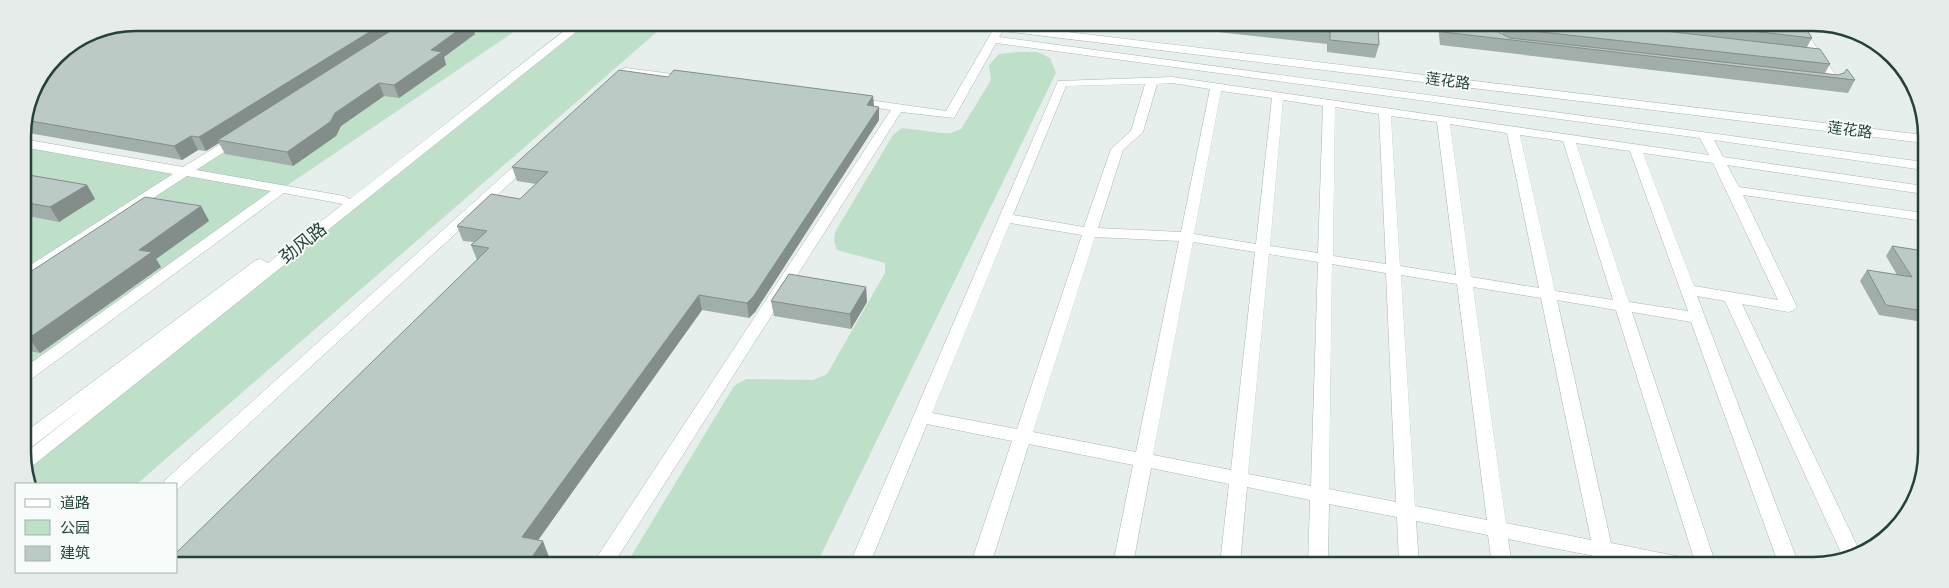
<svg xmlns="http://www.w3.org/2000/svg" width="1949" height="588" viewBox="0 0 1949 588" font-family="'Golos Text','Noto Sans SC',sans-serif">
<rect width="100%" height="100%" fill="#e6efeb"/>
<path fill="#bfe0c8" d="M419,23h108l-245,166 -258,187 -1,-233 161,28z
M581,23l85,1 -529,460h-107l-5,-10v-12z
M1017,52h21l12,6 6,15 -239,490h-190l107,-177 12,-7 67,1 14,-6 58,-101v-10l-48,-13 -3,-9 1,-9 58,-97 9,-7 40,5h9l10,-4 30,-49 -2,-15 10,-11z"/>
<g fill="none" stroke-linecap="round" stroke-linejoin="round">
<g stroke="#a8b8b2" stroke-width="1">
<path id="minor" d="M493,23h39c-8,8 -30,7 -39,0z
M574,23l12,1 -555,443 -6,2v-16l61,-48 -56,43 -5,1 -1,-16 232,-173 5,-1 7,4 75,-59 -59,-11 -254,187 -6,2v-14l247,-177 -84,-15 -158,102 -5,2v-11l149,-95 -150,-27v-8l160,28 56,-34 4,1 2,3 -2,3 -47,30 148,26 6,3z
M967,24h34l923,111v8l-921,-112 -4,6 925,125v8l-210,-30 9,17 201,29v8l-197,-29 12,22 185,26v8l-181,-26 54,112 -3,3 -5,2 -47,-8 117,246 -16,7 -118,-256 -28,-5 102,269h-20l-88,-243 -59,-10 84,253h-20l-80,-255 -59,-10 54,243 70,14 7,2 3,6h-52l-24,-5 1,5h-20l-2,-9 -86,-17 4,26h-20l-4,-30 -72,-14 3,43h-20l-2,-47 -68,-13 -1,60h-20l2,-64 -63,-13 -7,77h-20l9,-80 -78,-16 -18,96h-20l20,-99 -104,-21 -38,120 -20,-1 41,-122 -85,-17 -57,139h-20l208,-482 114,-4 537,78 -9,-17 -704,-95 -42,75 -53,-6 -287,451h-21l298,-453 -40,-6 -2,-2 2,-2 4,-2 91,13 47,-81 -21,-3zM1172,83l38,6 -29,143 -83,-4 25,-78 20,-18 14,-48zM1145,84l-14,47 -20,18 -27,78 -71,-12 53,-129zM1221,91l51,7 -16,146 -62,-10zM1283,100l40,6 -5,147 -48,-7zM1335,107l44,7 7,150 -53,-8zM1391,116l46,6 19,153 -56,-9zM1450,124l57,9 32,155 -68,-11zM1520,135l43,6 50,159 -58,-9zM1576,143l54,8 58,160 -59,-9zM1643,153l70,10 65,137 -84,-14zM1010,223l72,12 -65,194 -85,-16zM1095,237l84,4 -43,211 -103,-20zM1193,242l62,10 -24,218 -78,-15zM1269,254l49,8 -7,224 -63,-12zM1332,264l54,9 10,229 -67,-13zM1401,275l56,9 30,236 -72,-14zM1473,287l68,11 50,242 -85,-17z
M1793,29l16,7 30,44 -4,5h-15l-2,-2 2,-2 7,-1 -26,-40 -13,-8z
M626,68l62,8 6,3 -6,3 -59,-7 -13,11h-8l-2,-2 2,-2 14,-13z
M528,156l6,4 -2,3 -354,326 -2,1v-6h-13l3,-5 358,-322z"/>
</g>
<use href="#minor" fill="#fff" fill-rule="evenodd"/>
</g>
<path fill="#a1aea9" d="M400,24l1,1 74,9 -31,23 2,8 -47,33 -15,-2 -43,30 -5,10 -43,30 -68,-12 -6,-11 -13,8 -8,-1 -16,10 -159,-28v-3l8,-36z
M1154,25h224l1,20 -4,13 -48,-6v-8z
M1438,25l56,1 1,4 8,4 -4,-8h310l-2,4 5,8 -5,9 23,17 -5,9 30,7 -7,13 -408,-48z
M668,77l205,19 1,10 5,14 -124,192 -6,6 -47,-8 -164,230 11,17 -373,5 301,-302 -6,-15 3,-3 -11,-1 -6,-15 63,-27 16,-15 -19,-3 -5,-14z
M23,174l64,11 8,14 -36,23 -36,-7z
M201,206l8,15 -53,38 5,8 -121,86 -16,-3v-74z
M1892,246l32,5 -1,71 -44,-7 -19,-34 7,-11 30,5 -11,-19z
M866,287l1,15 -16,27 -77,-13 -3,-15z"/>
<path fill="#838d89" d="M384,23h17l-1,1 2,3 -184,113 1,3 -13,8 -7,-14z
M468,23h3l4,11 -31,23 2,8 -47,33 -5,-13 37,-35z
M379,83l5,13 -43,30 -5,10 -43,30 -6,-14 48,-39z
M873,96l1,14 -7,-5z
M879,107v13l-124,192 -6,6 -2,-15z
M191,136l7,14 -16,10 -8,-14z
M87,185l8,14 -36,23 -9,-15z
M201,206l8,15 -53,38 5,8 -121,86 -11,-15 110,-88z
M866,287l1,15 -16,27 -1,-15z
M699,295l3,15 -173,243 -7,-16z
M543,541l6,16 -4,6h-17z"/>
<path fill="#bbcac4" stroke="#838d89" d="M136,22l248,1 -185,114 -8,-1 -17,10 -149,-26 6,-27 25,-37 37,-25z
M403,23h65l-37,27 11,2 -48,33 -15,-2 -44,30 -5,9 -43,30 -69,-12z
M1270,25h108l1,20 -49,-5v-8z
M1443,25l51,1 1,4 15,8 328,37 6,-2 3,-4 8,11 -412,-48z
M1510,26h112l198,23 10,15 -316,-35z
M1708,26h92l6,3 6,9z
M619,70l49,7 6,-7 199,26 -6,9 12,2 -126,190 -6,6 -48,-8 -177,242 21,4 -15,22 -352,-1v-9l313,-305 -18,-3 16,-14 -30,-5 34,-32 29,5 28,-27 -36,-5z
M23,174l64,11 -37,22 -27,-5z
M145,197l56,9 -62,44 13,2 -123,86 -5,-1v-61z
M1892,246l32,5 -1,60 -37,-6 -19,-35 45,7z
M789,274l77,13 -16,27 -79,-13z"/>
<g text-anchor="middle" stroke-width="4" stroke-linejoin="round" paint-order="stroke">
<g font-size="15" fill="#24423a" stroke="#f7fbf9">
<text transform="translate(1448 81) rotate(7)" y="5">莲花路</text>
<text transform="translate(1850 130) rotate(7)" y="5">莲花路</text>
</g>
<g font-size="18" fill="#24423a" stroke="#f7fbf9">
<text transform="translate(303 243) rotate(-38)" y="6">劲风路</text>
</g>
</g>
<path d="M0 0H1949V588H0ZM136 31H1813A105 105 0 0 1 1918 136V452A105 105 0 0 1 1813 557H136A105 105 0 0 1 31 452V136A105 105 0 0 1 136 31Z" fill="#e6ecea" fill-rule="evenodd"/>
<path fill="none" stroke="#24423a" stroke-width="2.5" d="M136 31H1813A105 105 0 0 1 1918 136V452A105 105 0 0 1 1813 557H136A105 105 0 0 1 31 452V136A105 105 0 0 1 136 31Z"/>
<rect x="15" y="483" width="162" height="90" fill="#f7fbf9" stroke="#a3b1ad"/>
<rect x="25" y="499" width="25" height="8" fill="#ffffff" stroke="#a3b1ad"/>
<text x="60" y="508" font-size="15" fill="#24423a">道路</text>
<rect x="25" y="520" width="25" height="15" fill="#bfe0c8" stroke="#a3b1ad"/>
<text x="60" y="533" font-size="15" fill="#24423a">公园</text>
<rect x="25" y="546" width="25" height="15" fill="#bbcac4" stroke="#a3b1ad"/>
<text x="60" y="558" font-size="15" fill="#24423a">建筑</text>
</svg>
